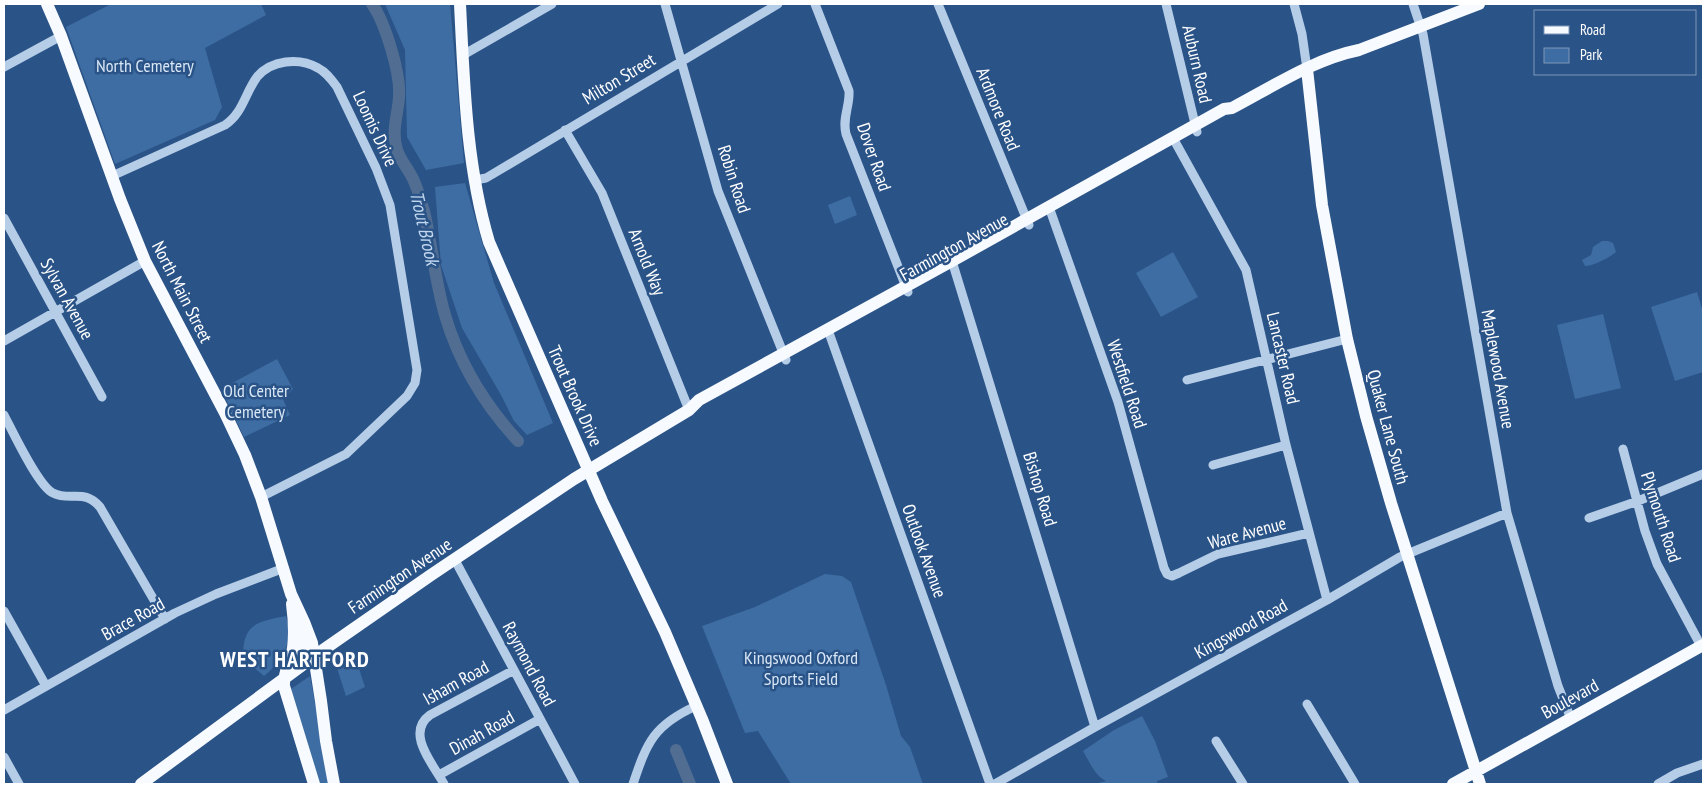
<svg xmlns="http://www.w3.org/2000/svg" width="1707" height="788" viewBox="0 0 1707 788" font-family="'PT Sans Narrow',sans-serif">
<rect width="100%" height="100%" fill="#2a5387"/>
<path fill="#3e6da3" d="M111,4h150l5,11 -61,33 17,59 -7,13 -100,44 -49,-137z
M385,4h65l14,159 -38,7 -19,-33 -2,-87z
M465,183l29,100 59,140 -26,12 -13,-14 -13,-26 -39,-67 -21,-63 -6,-78z
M850,196l7,19 -22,9 -7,-19z
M1602,241h6l5,2 3,9c-7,6 -23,14 -31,14l-3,-6 9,-5 2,-8z
M1173,252l25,45 -37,20 -25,-44z
M1697,292l6,20v60l-28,9 -24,-74z
M1603,314l18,74 -46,11 -18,-74z
M277,359l16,30 -10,10 7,16 -46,22 -23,-48z
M825,574l17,2 9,6 35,103 15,51 9,11 13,37h-132l-33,-53 -13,2 -43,-107 53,-19z
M286,616c8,26 -2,44 -22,60l-13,-11 -8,-11c1,-32 16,-32 43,-38z
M348,655l1,3 6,-2 10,31 -19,9 -11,-34z
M310,676l20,108h-12l-27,-95z
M1142,716l13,25 13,36 -11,4 1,3h-64l12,-3c-11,-5 -17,-20 -23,-30l31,-21z"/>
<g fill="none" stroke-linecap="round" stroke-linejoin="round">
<path stroke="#516e92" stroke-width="12" d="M372,4c13,18 29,70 27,93 -1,17 -7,31 -3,49 2,12 12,22 17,33 5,10 8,22 11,32 8,34 11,70 21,104 14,48 39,89 73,126
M676,750l14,34"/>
<path stroke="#b6cde8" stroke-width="9" d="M665,4l53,187 68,169
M815,4l34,87c1,15 -7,27 -3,43l62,158
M938,4l91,221
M1166,4l31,128
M1294,4l8,30 5,35
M1413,4l10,30 84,479 51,173 13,33
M463,55l89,-51
M4,67l57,-31
M565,130l37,63 87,217
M1173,138l73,132 40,175 41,155
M112,176l113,-51c18,-12 20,-32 32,-48 14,-17 42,-20 61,-9 8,4 13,11 19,19l39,81 14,37 27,165 -2,13 -8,13 -61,58 -85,43
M475,180l11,-2 292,-174
M1049,207l69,195 46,166 3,6 5,2 7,-3 39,-19 91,-21
M4,218l98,179
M952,261l143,466
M828,330l162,454
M4,341l141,-80
M1187,380l160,-41
M4,415c9,17 34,71 49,78 18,9 31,-5 47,14l65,112
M1623,449l22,82 12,33 44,82
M1213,465l73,-20
M1589,518l49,-17 65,-27
M455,560l120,224
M4,611l42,75
M1307,704l48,80
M4,710l171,-97 41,-19 68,-26
M1216,741l27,43
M4,757l15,27
M439,775l101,-56
M444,784c-11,-20 -39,-51 -14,-69l84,-45
M633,784c14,-42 21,-59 63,-78
M995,784l100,-57 232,-127 73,-43 107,-44
M1658,784l19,-11 26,-9"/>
<path stroke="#f7fafe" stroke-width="12" d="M47,4l14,32 59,163 25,62 80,152 20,42 16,42 30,97 13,28 8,21 9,58 5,40 8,43
M460,4c4,79 6,161 29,238l113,259 63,131 37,87 25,65
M1307,69l15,136 25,134 19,77 25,87 89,281
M292,604c2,15 3,29 1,44 -2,13 -10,24 -9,38l30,98
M300,627c2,12 -1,28 15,29
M141,784l182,-134 108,-75 143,-96 115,-69 10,-10 253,-139 272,-152 8,-1c40,-21 82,-49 127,-58l120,-46
M1453,784l250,-139"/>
</g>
<g text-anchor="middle" stroke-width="5" stroke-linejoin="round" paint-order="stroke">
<g font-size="18" fill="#fff" stroke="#2a5387">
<text transform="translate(1197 64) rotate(77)" y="6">Auburn Road</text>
<text transform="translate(619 79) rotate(-31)" y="6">Milton Street</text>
<text transform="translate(998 109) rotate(68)" y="6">Ardmore Road</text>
<text transform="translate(375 129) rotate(65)" y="6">Loomis Drive</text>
<text transform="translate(874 157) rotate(71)" y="6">Dover Road</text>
<text transform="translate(734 179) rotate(72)" y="6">Robin Road</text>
<text transform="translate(954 247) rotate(-29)" y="6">Farmington Avenue</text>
<text transform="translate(647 262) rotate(68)" y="6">Arnold Way</text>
<text transform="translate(182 292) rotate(63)" y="6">North Main Street</text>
<text transform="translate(67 299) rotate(61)" y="6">Sylvan Avenue</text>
<text transform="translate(1283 358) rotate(77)" y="6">Lancaster Road</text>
<text transform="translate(1498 369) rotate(80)" y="6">Maplewood Avenue</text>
<text transform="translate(1127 384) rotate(72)" y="6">Westfield Road</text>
<text transform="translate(575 396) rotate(66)" y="6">Trout Brook Drive</text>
<text transform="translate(1388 427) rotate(75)" y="6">Quaker Lane South</text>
<text transform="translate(1040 489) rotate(73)" y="6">Bishop Road</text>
<text transform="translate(1661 517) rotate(72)" y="6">Plymouth Road</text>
<text transform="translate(1247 533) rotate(-15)" y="6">Ware Avenue</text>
<text transform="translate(924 551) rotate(70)" y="6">Outlook Avenue</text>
<text transform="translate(400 576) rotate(-34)" y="6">Farmington Avenue</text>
<text transform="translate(133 619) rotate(-29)" y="6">Brace Road</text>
<text transform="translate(1241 629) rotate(-29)" y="6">Kingswood Road</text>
<text transform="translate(529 664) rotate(62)" y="6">Raymond Road</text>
<text transform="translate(456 683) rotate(-29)" y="6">Isham Road</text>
<text transform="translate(1570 699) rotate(-29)" y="6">Boulevard</text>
<text transform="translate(482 733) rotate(-29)" y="6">Dinah Road</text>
</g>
<g font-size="18" fill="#d9e7f6" stroke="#2a5387">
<text x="145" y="72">North Cemetery</text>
<text x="256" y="397">Old Center<tspan x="256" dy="21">Cemetery</tspan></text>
<text x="801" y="664">Kingswood Oxford<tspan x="801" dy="21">Sports Field</tspan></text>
</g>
<g font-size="19" font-style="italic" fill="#c1d7ef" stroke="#2a5387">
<text transform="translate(425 228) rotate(77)" y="7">Trout Brook</text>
</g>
<g font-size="22" font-weight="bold" letter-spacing="1" fill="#fff" stroke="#2a5387">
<text x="295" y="667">WEST HARTFORD</text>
</g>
</g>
<rect width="1707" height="788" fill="none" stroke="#ffffff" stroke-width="10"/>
<rect x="1534" y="10" width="162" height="65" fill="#2a5387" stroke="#7f98b7"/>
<rect x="1544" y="26" width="25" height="8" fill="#f7fafe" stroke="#7f98b7"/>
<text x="1580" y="35" font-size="15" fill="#ffffff">Road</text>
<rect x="1544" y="48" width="25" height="15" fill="#3e6da3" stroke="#7f98b7"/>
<text x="1580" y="60" font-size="15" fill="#ffffff">Park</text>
</svg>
